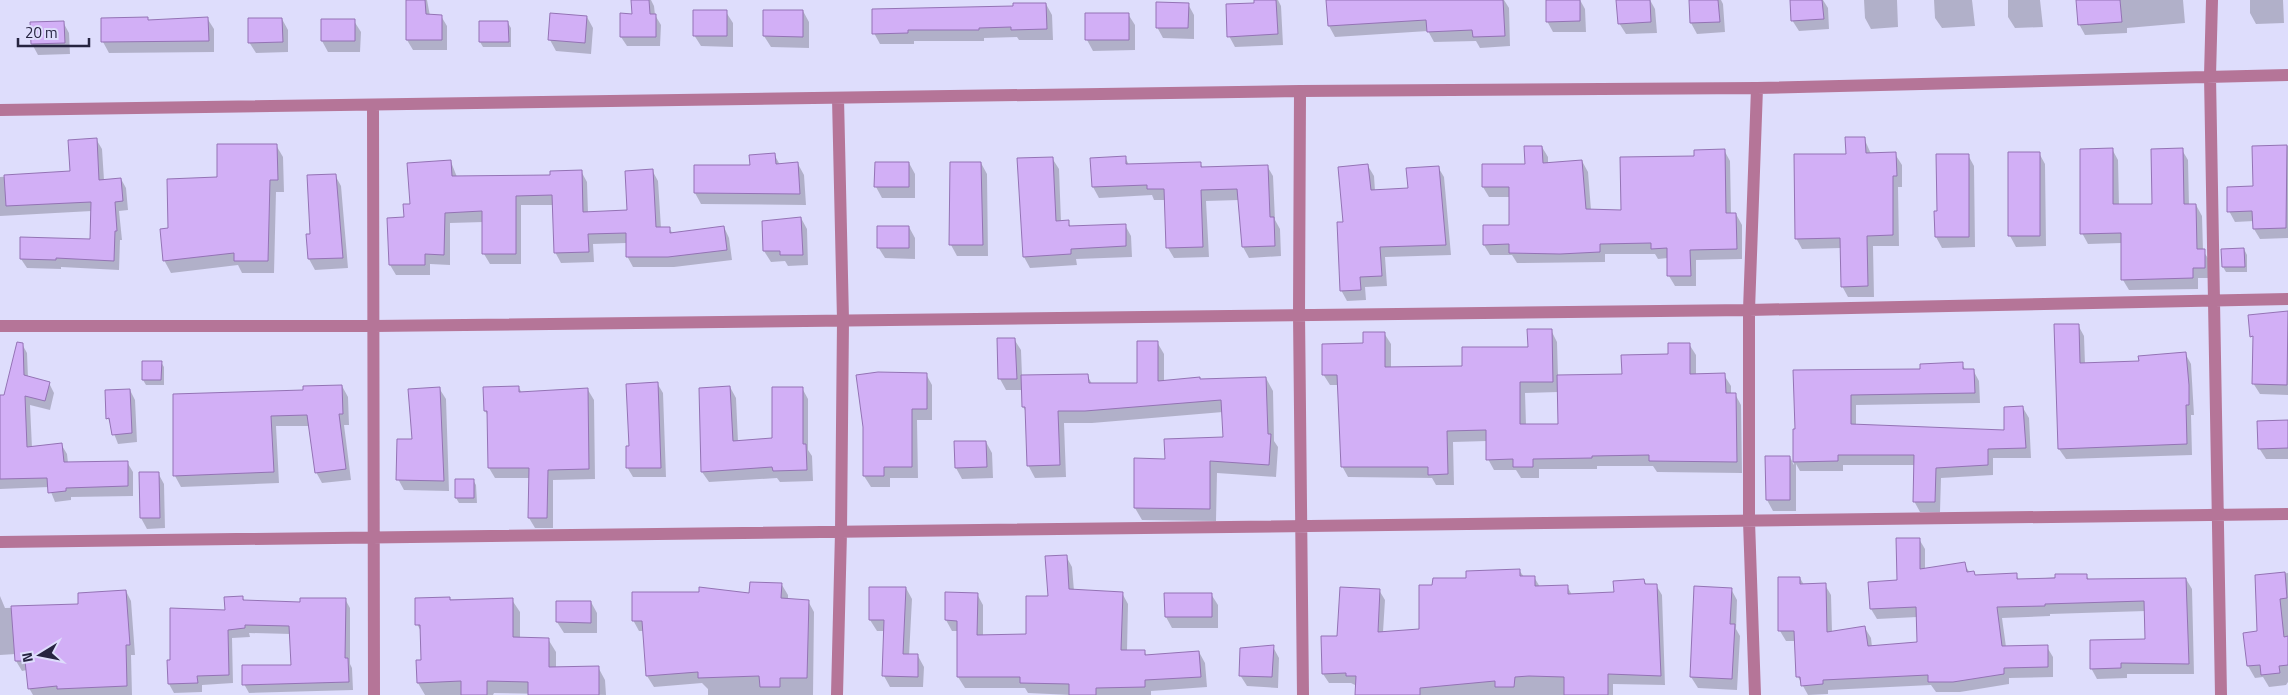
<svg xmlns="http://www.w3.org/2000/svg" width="2288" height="695" viewBox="0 0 2288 695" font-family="'Titillium Web',sans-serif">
<rect width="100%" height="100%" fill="#deddfc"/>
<path fill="#0003" fill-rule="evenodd" d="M408,0h19l3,16h11l6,10v24h-34l-6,-10z
M632,0h19l3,6 1,9 6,10 -1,21h-33l-6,-9 12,-22z
M1255,0h23l3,6 2,39 -48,2 -6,-11 27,-32z
M1328,0h176l5,8 1,38 -30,2 -4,-7 -42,1 -6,-11 -93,6 -6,-11z
M1547,0h33l5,9 1,23h-33l-6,-11z
M1618,0h32l5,9 2,24 -31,1 -7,-11z
M1690,0h31l2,4 2,28 -28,2 -6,-11z
M1791,0h32l5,8 1,21 -30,2 -7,-11z
M1864,0h33l1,27 -27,2 -6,-11z
M1934,0h38l3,26 -33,2 -7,-10z
M2008,0h32l3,27 -28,1 -7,-11z
M2077,0h106l2,23 -58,5v5l-42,2 -6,-11z
M2250,0h33l1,23 -28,1 -6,-11z
M1046,4l6,11 1,25h-34l-2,-3 -33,1v3h-70v3h-34l-6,-11 140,-26z
M1188,4l6,11v24l-31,-1 -6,-11z
M803,11l6,11v26l-38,-1 -7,-11z
M726,12l7,11v24l-32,-1 -7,-11z
M1128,14l7,11v25l-42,1 -6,-11z
M587,17l6,11 -2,26 -35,-3 -6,-11z
M147,18l2,3 58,-3 7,11v23l-105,1 -6,-11z
M282,19l6,11v22l-32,1 -7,-11z
M354,21l7,11 -1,20h-32l-6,-11z
M63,22l6,11 1,21 -32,1 -6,-11z
M480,23h28l3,5v19h-28l-3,-5z
M1864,138l7,16h24l7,11v22h-4l1,59h-26l1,51h-26l-6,-11 -1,-38 -39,1 -6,-11 51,-83z
M96,139l6,10 2,31 17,-1 5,9 2,22 -9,1 3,29h-2l-1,30 -58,-3v2l-34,-1 -6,-9 70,-19 1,-29 -92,5v-39l71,-5z
M276,145l7,12 1,35h-8l-2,81h-32l-4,-8 -67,8 -7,-13 5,-30 49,-52z
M2288,146v92l-28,1 -6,-10v-8l-19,1 -6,-11 25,-24 -1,-40z
M1542,147l6,10v7l34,-3 6,11 3,38 31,1 73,-53 29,-8 6,11 1,53h5l6,11v34l-46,1v26h-21l-6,-10 -1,-18 -10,1 -3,-5h-50v8l-88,1 -5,-8h-22l-6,-10 26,-19v-29h-21l-6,-10 43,-21z
M2112,149l6,11 1,46 34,-1 29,-55 6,10 1,46 7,-1 6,11 1,35 7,10 1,17h-13v11l-69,1 -6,-10 -1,-37 -34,1 -6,-11z
M2039,153l6,11 1,82 -30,1 -6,-11z
M774,154l6,11 18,-1 6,11 2,30 -105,-1 -6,-11z
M1968,155l6,11 1,81 -33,1 -6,-11 3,-25z
M1125,157l4,8 71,-2 3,5 64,-2 6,10 2,44 5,9 1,27 -32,2 -6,-11 -4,-47 -33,1 3,56 -35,1 -6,-10 -2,-48h-12l-2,-5 -53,3 -6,-11 -1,-28z
M1052,158l7,11 2,53h7l3,5 54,-2 6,11 1,21 -56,2 1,6 -47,3 -6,-11z
M451,162l6,15h95l29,-6 6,11 1,31 41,-1 23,-42 6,11 3,47h8l4,6 51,-7 5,11 3,22 -58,7h-41l-6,-11v-13l-34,1 1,18 -33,1 -6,-11 -2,-47h-32v59h-31l-6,-10v-32l-34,1v42l-20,-1v11h-34l-6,-10 21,-60z
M909,163l6,11v24h-33l-6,-11z
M981,163l6,11 1,82h-31l-6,-11z
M1368,166l6,10 1,15 34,-2 29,-22 6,10 7,78 -66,2 2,29 -22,1 1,13 -19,1 -6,-11 3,-67z
M335,175l6,11 7,82 -33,2 -6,-11 -1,-24h3z
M801,218l6,11 1,36 -20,1 -3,-5 -14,1 -7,-11z
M909,227l6,11v21l-30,-1 -7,-11z
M2244,249l3,6v17h-21l-3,-5z
M2288,312v83l-28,-1 -7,-11 1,-42 -5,-25z
M2078,325l6,11 1,28 55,-1 45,-10 6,11 3,51h-3l1,40 -126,4 -7,-10z
M1551,330l6,12 1,34 65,-1 46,-19 20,-12 7,11v20h28l7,11v8h4l6,11 1,68 -85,-1 -4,-6h-56v3h-58v9h-18l-5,-8h-22l-6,-11 -1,-18 -34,1 1,43h-18l-4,-7 -84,-1 -6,-11 -3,-81h-9l-7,-11 41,-30 20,-11 7,11v24h73l65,-20zM1558,392l1,33h-33l-1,-32z
M998,339h16l7,11 1,26 65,-1 5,9 47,1 18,-43 7,12v27l102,-3 7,13 1,50 4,6 -2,30 -59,-4 -1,48 -74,-1 -7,-12 31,-48 58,-22 -1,-26 -131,11h-28l2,54 -31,1 -7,-13 -1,-52 -4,-6v-17h-17l-6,-11z
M22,344l5,9 1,25 21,5 5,10 -4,17 -20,-5 2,43 29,-4 6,10 1,9 59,-1 6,10v24l-62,1v3l-16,2 -6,-15 -49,2v-90h5z
M144,362h17l3,5v18h-18l-3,-5z
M1962,364l4,7 7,-1 6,11 1,22 -124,2v20l149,6 18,-23 6,10 2,40h-38v17l-52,3 -1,34h-20l-6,-11 1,-36h-72v6h-43l-4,-7v47h-23l-6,-11 23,-43 4,8v-35h2l-1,-59 127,-1z
M926,374l6,11v35h-15l1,58h-28v9h-19l-7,-11z
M657,383l6,10 3,84h-33l-6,-10 3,-20z
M342,386l6,11 1,28h-5l7,55 -29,3 -6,-11 -6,-46h-34l3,57 -98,4 -6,-11 129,-84z
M730,387l6,11 2,44 36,-2 28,-52 6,11v51l4,6 1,25 -33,1 -3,-4 -68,4 -7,-10z
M439,388l7,11 3,92 -45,-1 -6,-11z
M519,388l3,5 66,-3 6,10 1,79 -42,1v48h-18l-6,-10 1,-40h-35l-6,-10v-51l-4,-6z
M130,390l5,10 2,42 -19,2 -10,-26z
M2288,421v38h-22l-7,-11z
M986,442l6,11 1,25 -31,1 -6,-11z
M158,473l6,11 1,44 -18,1 -6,-11z
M473,480l3,5 1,18h-18l-3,-5z
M1919,539l6,10v21l39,-6 6,9 5,3 41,-2 3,6 67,-5 4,6 96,-2 6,10 2,85h-67v4l-30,1 -6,-11 55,-27v-30l-96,3v2l-48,2 4,29h41l6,10v20l-44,1v6l-49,8h-24l-5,-7 -103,5v4l-20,1 -10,-18 -2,-36h-10l-6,-10 20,-53 4,7h21l6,10 1,37 33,-4 6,10 1,9 46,-3 -1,-27 -40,2 -6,-10 27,-28z
M1066,556l6,11 2,24 48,2 6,11 -1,47h17l3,5 52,-4 6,11 2,24 -56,4v4h-80l-43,-2 -3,-5h-60l-7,-11 1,-46h-7l-6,-11 31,-26 6,11v31h45l21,-39z
M1519,570l5,7h10l6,10 27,-1 5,9 43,-2 29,-12 3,4h9l6,10 3,90 -52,-1v11h-257l1,-9 -6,-3h-22l-6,-9 15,-37 41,-47 6,10 -2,32 38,-2 13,-44z
M2288,573v109l-2,3 -17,2 -6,-10 -8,1 -7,-12 10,-34 -2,-56z
M782,585l6,10v5l20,1 6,11 -1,83h-105v-6l-6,-6 -48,4 -7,-11 -3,-45h-5l-6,-11 117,-26z
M906,588l6,11 -3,57h9l6,11 -1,20h-33l-6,-11 1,-45h-8l-7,-11z
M1731,589l6,11 -1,29 4,7 -3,54 -39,-2 -7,-11z
M126,591l5,10 4,54h-4l1,40h-99l-4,-7 -2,-18 -5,1 -6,-10v-7l-16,1v-59l5,12 75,-2z
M1166,594h45l7,11v23h-46l-6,-11z
M242,597l3,4 56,2 44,-4 5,9v56l2,4 1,22 -104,3 -5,-9 48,-18 -1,-32 -42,-1 1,4 -18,1 1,45 -31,2v7l-28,1 -5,-9 -1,-22 3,-1z
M416,599l96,1 8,12v26l28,1 8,13v16l42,-1 7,13 1,15 -112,-2 -1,2h-68l-7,-12 4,-22v-28l-5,-9z
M558,602h33l6,11v20h-33l-7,-11z
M1273,647l6,11 -1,30 -31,-2 -7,-11z"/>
<path fill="#d2aff6" stroke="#9473b5" d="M406,0h19l1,14 16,1v25h-36z
M631,0h18l1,14h6v23h-36v-24l12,1z
M1254,0h22l2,34 -51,3 -1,-33 28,-1z
M1326,0h177l2,36 -32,1 -1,-7 -45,2 -1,-12 -98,6z
M1546,0h34v21l-34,1z
M1616,0h34l1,22 -33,2z
M1689,0h29l2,22 -30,1z
M1790,0h32l2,19 -33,2z
M2076,0h44l2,22 -44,3z
M1156,2l33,1 -1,25h-32z
M1013,3h33l1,26 -36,1v-3l-32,1v2h-71v3l-36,1v-25l141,-3z
M693,10h34v26h-34z
M763,10h40v27l-40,-1z
M550,13l37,3 -2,27 -37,-3z
M1085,13h44v27h-44z
M148,17v3l60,-3 1,24 -108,1v-24z
M248,18h34l1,24 -35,1z
M321,19h34v22h-34z
M64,21l1,22 -34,1 -1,-22z
M479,21h29l1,21h-30z
M1845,137h20l1,16 30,-1 1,24h-4v59l-26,1 1,50 -27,1 -1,-49 -45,1 -1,-85h52z
M97,138l2,42 22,-2 2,23 -8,1 2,29h-2l-1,30 -58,-3v2l-36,-1v-22l70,2 1,-37 -85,4 -2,-31 66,-4 -2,-31z
M217,144h60l1,36h-8l-2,81h-34v-8l-71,8 -3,-32 8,-1 -1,-49 50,-2z
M2287,145l-1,83 -33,1 -1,-18 -25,1v-25l26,-1 -1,-40z
M1524,146h18l1,17 39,-3 4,49 35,1 -1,-53 74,-1v-6l31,-1 1,64h10l1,36 -47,1 1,26h-24v-28l-16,1v-6l-51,1v8l-40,2 -51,-1v-9l-26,1v-20h26v-38h-27v-23h43z
M2113,148v56h39l-1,-55 32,-1 1,56h12l1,45h8v19h-12v10l-72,2v-47l-41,1v-85z
M2008,152h32v84h-32z
M775,153l1,11 22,-2 2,32 -106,-1v-28h56l-1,-10z
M1936,154h33v83h-34l-1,-26h3z
M1126,156v8l75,-2v5l67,-2 2,52h4l1,29 -33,1 -5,-58 -36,1 2,57 -37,1 -2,-59h-17v-4l-55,2 -2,-29z
M1053,157l3,64 13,-1v6l57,-2v22l-55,3v5l-48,3 -6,-99z
M451,160l1,16 98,-1v-4l32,-1 1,42 44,-2 -2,-39 28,-2 3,58h14v6l54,-7 3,24 -59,7h-42v-24l-38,1 1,18 -35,1 -2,-58 -36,1v58h-34v-43l-37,2 -1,42 -19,-1v11h-36l-2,-47 17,-1 -1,-13h7l-3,-41z
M875,162h34v25h-35z
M950,162h31l2,83h-34z
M1368,164l3,26 37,-2 -2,-20 33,-2 7,79 -66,2 2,29 -22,1 1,13 -21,1 -3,-69h6l-5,-55z
M336,174l7,84 -35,1 -2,-25h4l-3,-59z
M801,217l2,38h-23v-4h-17l-1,-30z
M877,226h32v22h-32z
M2244,248l1,19h-23l-1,-18z
M2288,311l-1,74 -35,-1 1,-48 -3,1 -2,-22z
M2054,324h25l1,39 59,-2 -1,-5 48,-4 3,33v20h-3l1,39 -129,5z
M1527,329h25l1,53h-33v42h38l-1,-49 65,-1 -1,-19 47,-1v-11h22v31l35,-1 1,20h10l1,69 -88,-1v-6l-57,1v2l-59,1v8h-20v-8l-27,1v-30l-39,1 1,43 -20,1v-8h-87l-4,-92h-15v-31l41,-1v-11h22v35l77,-1v-19h66z
M997,338h18l2,41h-19z
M1137,341h21v40l42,-4v2l66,-2 2,57h3l-2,31 -59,-4v48l-76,-1v-50l31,1 -1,-20 59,-2 -2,-37 -136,11h-27l2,54 -33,1 -2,-59h-3l-1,-32 67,-1 1,9h48z
M17,342l6,1 1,32 26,7 -5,19 -20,-5 2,51 35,-4 2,19 64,-1v25l-62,2v3l-18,2 -1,-15 -47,1v-84h4z
M142,361h20l-1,19h-19z
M1963,362v7h11l1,24 -124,2v29l153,6v-23l19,-1 3,42 -38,1v16l-52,3 -1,34h-22l1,-47h-76v6l-45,1v-33h2l-2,-59 127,-1v-5z
M878,372l49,1v36h-15v58h-28v9h-21v-49l-7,-52z
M658,382l3,86h-35v-22h3l-3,-62z
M342,385l1,29h-4l7,55 -31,4 -8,-58 -36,1 3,56 -101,4v-82l130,-4v-4z
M519,386v6l69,-4 1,81 -41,1 -1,48h-19l1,-50h-41l-1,-57h-3l-1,-24z
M730,386l3,55 39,-3v-51h31v57h3l1,26 -34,1 -1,-4 -71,5 -2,-84z
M440,387l4,94 -48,-1 1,-41h15l-4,-50z
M130,389l2,44 -20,2 -3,-17 -3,1 -1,-29z
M2288,420v28l-30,1 -1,-28z
M954,441h32l1,26 -32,1z
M1765,456h25v44h-24z
M139,472h20l1,46h-20z
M455,479h19v19h-19z
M1896,538h24v31l45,-7 2,10 7,-1 1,4 42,-2v6l38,-1v-4h32v5l99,-1 3,86 -68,-1v5l-31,1v-29l55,-1 -1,-38 -99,3v2l-48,1 5,39 46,-1v22l-44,1v6l-51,8h-25v-7l-105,5v4l-22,2 -1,-9h-4l-2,-46h-16v-54h22v7l26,-1 1,49 38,-6 3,20 49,-4 -1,-35 -46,2 -2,-27 29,-2z
M1067,555l2,34 54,3 -2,58h24v5l54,-4 2,26 -56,3v7l-49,1v7h-27v-11l-49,-1v-6h-63v-56l-12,-1v-28l33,1 -1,42 49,-1v-38h22l-3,-40z
M1520,569v7h15v10l33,-1v9l46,-2 -1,-11 31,-2 1,5h12l4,92 -53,-2v21h-44v-18l-35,-1 -14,1 -1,10h-19v-6l-75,7v7h-65l1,-19h-10v-3l-24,1 -1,-38h16l3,-49 40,2 -2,43 41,-3v-44h13l1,-7h33v-7z
M2285,572l2,26 -7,1 4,38 4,-1v29l-9,1 1,7 -19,2 -1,-10 -13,1 -4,-33 14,-2 -2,-56z
M750,582l32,1 -1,15 28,2 -2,78h-27v9h-20l-1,-11 -61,2v-6l-52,4 -4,-55h-10v-29h67v-5l50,6z
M1694,586l38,2 -2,36h5l-3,55 -42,-2z
M869,587h37l-3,67h15v23l-36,-1 2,-56h-15z
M126,590l4,55h-4l1,41 -70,3v-3l-29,3 -3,-28h-10l-4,-55 67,-2v-11z
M1164,593h48v24h-47z
M243,596v4l57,2v-4h46l-1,60h3l1,24 -107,3v-20h49l-2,-39 -44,-1v3l-17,2 1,45 -32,1 1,7 -30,1 -1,-24h3v-52l55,2 -1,-13z
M450,597v3l63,-2v39l36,1v29l50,-1v29h-71v-13l-41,-1v14h-26v-14l-44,2 -1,-23h5l-1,-35h-5v-27z
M556,601h35v22l-35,-1z
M1274,645l-2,32 -33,-1 1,-28z"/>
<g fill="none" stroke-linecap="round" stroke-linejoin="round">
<path stroke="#b57598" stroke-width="12" d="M2212,0l-2,76 11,619
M1300,91l-1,223 4,381
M373,106l1,589
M0,110l1300,-19 457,-3 531,-13
M0,326h374l1375,-16 539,-11
M0,542l2288,-28
M837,695l4,-163 2,-212 -5,-222
M1755,695l-6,-174v-211l8,-222"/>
</g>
<g transform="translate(40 655) rotate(260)" stroke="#deddfc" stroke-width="4" paint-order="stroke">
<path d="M0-4L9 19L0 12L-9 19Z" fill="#262440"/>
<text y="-8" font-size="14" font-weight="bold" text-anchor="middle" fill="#262440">N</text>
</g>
<path d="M18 38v8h71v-8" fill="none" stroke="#262440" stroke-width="2.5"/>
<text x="25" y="38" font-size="15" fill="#262440" stroke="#deddfc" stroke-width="4" paint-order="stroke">20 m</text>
</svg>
